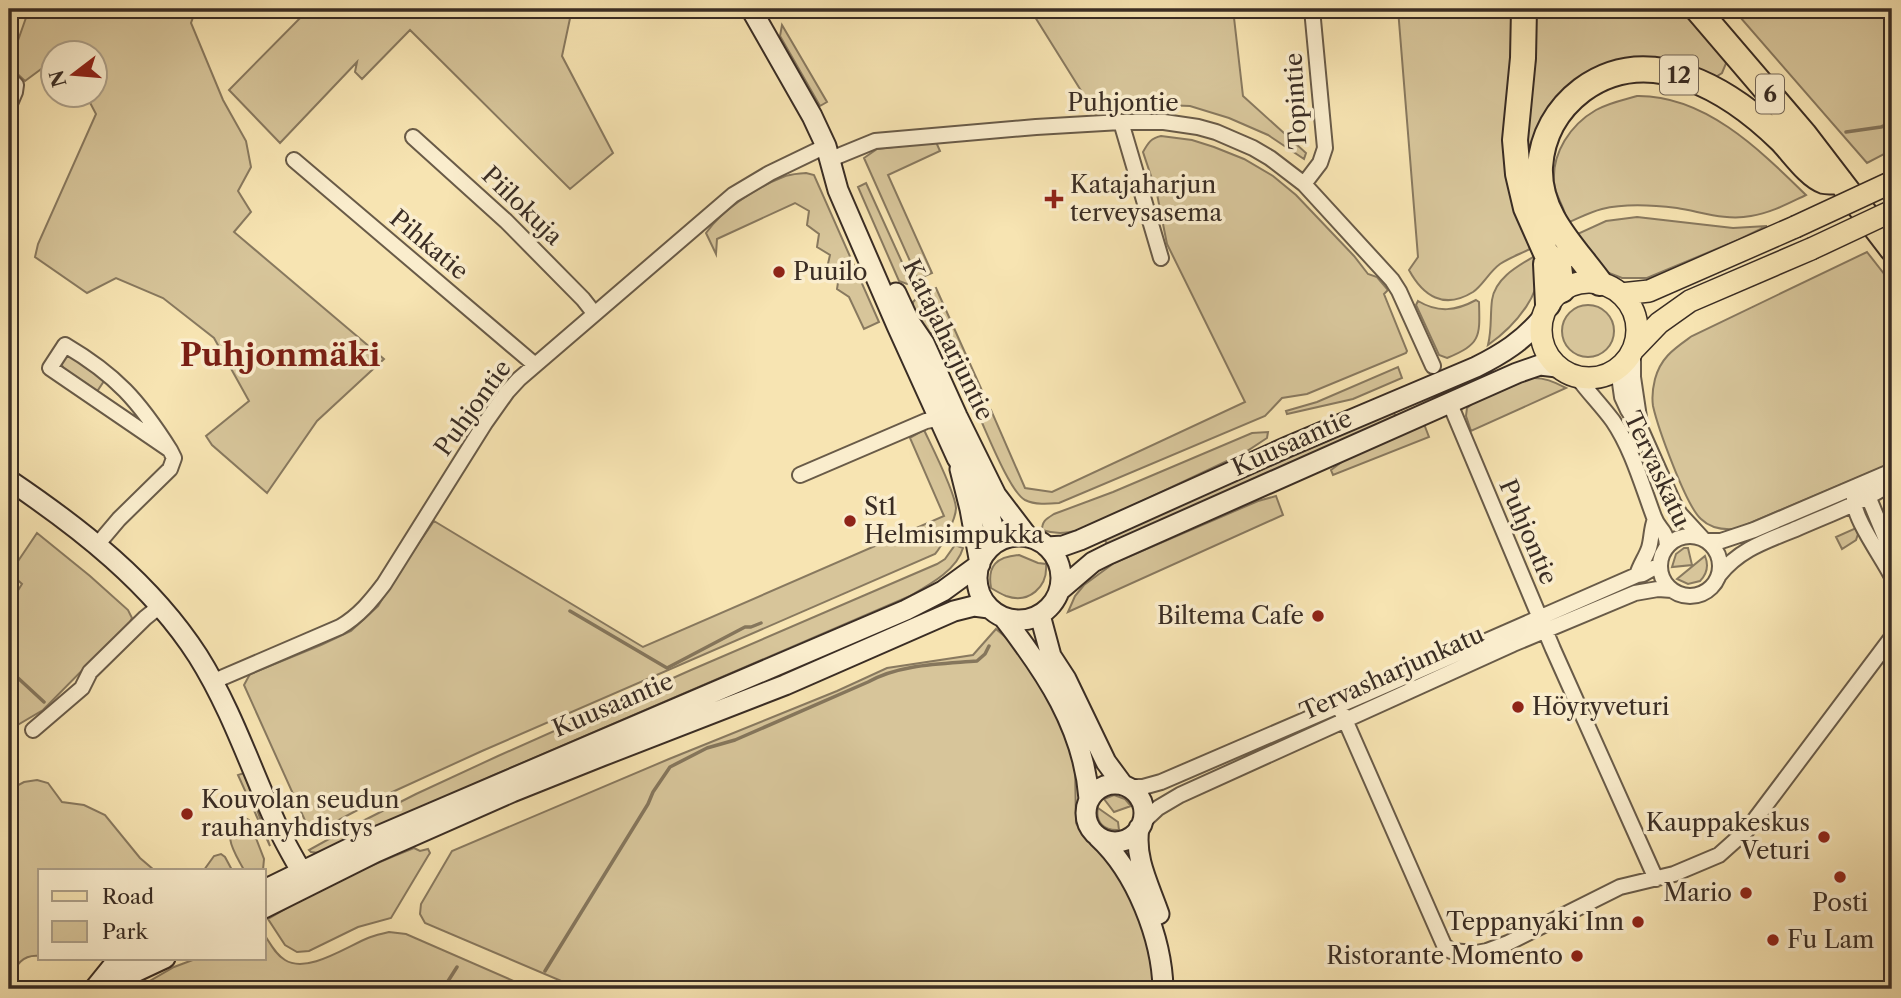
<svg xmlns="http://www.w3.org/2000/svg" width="1901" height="998" viewBox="0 0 1901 998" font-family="'Libre Caslon Text',serif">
<rect width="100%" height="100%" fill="#f7e4b2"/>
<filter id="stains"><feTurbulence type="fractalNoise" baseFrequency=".00286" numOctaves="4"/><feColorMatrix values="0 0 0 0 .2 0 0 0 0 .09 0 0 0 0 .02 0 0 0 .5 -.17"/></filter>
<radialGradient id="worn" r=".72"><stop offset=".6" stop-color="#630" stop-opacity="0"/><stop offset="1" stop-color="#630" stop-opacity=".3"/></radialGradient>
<path fill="#d7c59a" stroke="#88795f" stroke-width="2" d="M23,9h173l-5,14 32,77 23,41 5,26 -13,24 13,21 -17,20 150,127 -67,62 -50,72 -55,-48 -6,-9 43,-35 -35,-63 -51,-40 -47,-20 -29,15 -52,-36 3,-13 58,-130 -10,-19 8,-1v-42h-42v9l-27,20 -16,-15 19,-54z
M309,9h263l-10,47 51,97 -43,36 -160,-159 -48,49 -7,-7 2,-10 -77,81 -51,-53z
M1030,9h203l10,87 63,57 -2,6 -36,-24 -39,-17 -39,-12 -54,-2 -46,1z
M1398,9h119l-6,185 19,55c-10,5 -21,9 -30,15 -11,8 -17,21 -27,28 -29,18 -50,4 -64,-22l9,-13z
M1536,9h144l47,52 -5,12 -8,5 -102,-11 -87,104 1,-54 10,-59z
M1733,9h159v141l-25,13z
M782,25l45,77 -7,4 -40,-70z
M1637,96c68,-1 123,54 169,99 -17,8 -35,18 -55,21 -25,5 -49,-4 -74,-8 -24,-3 -51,-5 -75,1 -12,3 -23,9 -35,14 -1,-15 -12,-26 -13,-41 -2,-29 16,-57 42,-72 12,-7 27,-10 41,-14z
M1161,136l31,4 22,7 30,12 29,17 23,19 58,61 14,18 9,3 11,13 -4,4 23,57 -1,2 -99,41 -25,4 -17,18 -206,87c-11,1 -24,2 -34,-3 -15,-8 -38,-67 -46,-84l12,-6 34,78 27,4 193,-90 -78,-158 -10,-50 -14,-42c5,-9 8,-14 18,-16z
M936,142l4,9 -52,24 44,98 -14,6 -54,-121 13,-9z
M806,173l8,2 65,147 -15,7 -15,-32 -12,-8 2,-13 -12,-8 3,-13 -13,-8 2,-13 -12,-9 2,-14 -14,-8 -78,36 -1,15 -10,-21c17,-24 51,-46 77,-56 7,-3 15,-3 23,-4z
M866,183l45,99 -4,2 -8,-3 -41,-94z
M1637,217l96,11 34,-2 -29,14 -91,38h-25l-13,-5 -12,-8 -24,-29 33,-15z
M1867,252l25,32v179l-156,66c-12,1 -26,-1 -35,-10 -15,-13 -43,-91 -48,-113 -1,-7 0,-19 2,-27 6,-22 19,-30 37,-43z
M1533,257c19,31 -22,72 -45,88 4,-16 2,-29 4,-45 3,-21 24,-33 41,-43z
M936,288l48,107 -11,5 -49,-107z
M917,298l17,34 -7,3 -14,-25v-8z
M1476,300l3,2c1,35 2,42 -32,56l-8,-3 -23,-50 2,-4c20,12 38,10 58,-1z
M1562 331a26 26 0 1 1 52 0a26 26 0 1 1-52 0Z
M66,356h4l36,22 -10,15 -31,-21 -4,-9z
M1398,367l4,11 -49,21 -66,15 -1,-3 31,-9z
M1531,378c13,-1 23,4 35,10l-95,43 -5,-15 1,-8 6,-5z
M1393,412l3,4 -288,129 -4,-6z
M1424,424l5,13 -96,38 -2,-5 16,-12z
M924,430c8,17 31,62 32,78 0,11 -14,38 -21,46l-453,197 -94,43 -70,37 -6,-1 -5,-5 -63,-140 6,-11 71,-29 30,-14 27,-25 17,-28 39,-57 209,126 301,-131 -34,-78z
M1268,432l-1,6 -23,15 -159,75c-15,5 -27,7 -43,2 0,-9 4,-11 12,-16l59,-22 139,-59z
M1276,496l7,19 -215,97 7,-16 9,-11 30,-22 144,-62z
M1856,528l2,6 -2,6 -14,9 -6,-12z
M37,533l53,43 38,34 4,8 -2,4 -87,88 -34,20v-125l13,-21 -12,-11z
M955,545l8,3c-6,22 -34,37 -53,48l-418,180 -155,71 -18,6 -8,-1 -2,-2 38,-21 69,-35 82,-38 193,-86 246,-106 8,-5z
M1684,548h4l4,17 -20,2 4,-13z
M1019,555l19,8 8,1c2,23 -17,40 -40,32 -5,-2 -10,-5 -15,-8 -4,-23 6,-31 28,-33z
M1705,556c4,10 2,18 -5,25l-12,3 -11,-5z
M932,608l1,2c-86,40 -172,81 -263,108z
M996,629l13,11 22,31 20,30 19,42 5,22 1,58 8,14 21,16 37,64 15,72h-577l-155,-66 -5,-9 1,-10 31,-53 217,-92 168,-68 50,-23 86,-13z
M244,773l26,73 -32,-71z
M37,780l11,3 14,19 22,3 21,10 35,43 14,12h-114v86c-19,-2 -24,10 -31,25v-191l15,-8z
M1114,795l11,4 6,7 -17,6 -10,-13z
M1098,808l20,14 1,8c-15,1 -24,-8 -21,-22z
M241,816l8,4 15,39 -1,11h-19c-10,-19 -24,-36 -3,-54z
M414,848l6,3 8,-2 2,4 -2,3 -37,62 -33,9 -49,24 -12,1 -12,-7 -17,-26c46,-28 95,-51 146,-71z
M221,854l4,3 7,13h-28l10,-14z
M389,932l17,2 126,55h-332l-4,-4 -3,4h-57l38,-22 24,-9h66v-24c6,9 11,20 21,26 22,14 61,-13 83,-22 7,-3 14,-4 21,-6z"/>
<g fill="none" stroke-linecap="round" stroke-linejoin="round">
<path stroke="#85765c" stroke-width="3.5" d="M1846,132l35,-5 11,-4
M570,611l97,57 78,-41h6l10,-4
M9,675l9,3 26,24
M9,727l1,1
M545,971l103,-167 5,-12 17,-25 37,-19 28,-8 133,-58c32,-18 73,-18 109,-21l8,-7 4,-8
M443,989l14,-22
M524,989l2,-3 6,3"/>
<g stroke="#695b48" stroke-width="18">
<path id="street" d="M9,78l7,7 -1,7 -6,14
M1121,122l40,136
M413,137l93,84 77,78 11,14
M831,159l44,-18 161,-14 85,-5h43l34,5 18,5 37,16 17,10 34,26 88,96 7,11 34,75
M294,160l240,204
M1304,184l16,-21 5,-15 -13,-139
M1633,350v27l7,47
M1618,369l4,28 6,13 14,22 31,70 7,12 23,25
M1578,378c11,15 24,28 35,43 19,28 29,64 41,96 5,14 12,11 13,29
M1453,411l100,238 103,230
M800,475l126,-54 22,-4
M1862,491l6,5 24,58
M1854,498c-2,19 29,60 38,79
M1660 566a30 30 0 1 1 60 0a30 30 0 1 1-60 0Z
M1707,541h14l33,-11 138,-59
M97,545l22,-26 51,-50 4,-11 -4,-8 -120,-82 15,-23c51,30 74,56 105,105
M1637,575c3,-10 9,-18 12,-27 3,-10 2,-19 6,-29
M1719,575c22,-27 48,-34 79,-47 32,-14 65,-26 94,-45
M212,682l128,-55c19,-11 31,-26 44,-43l101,-161 22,-31 12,-13 214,-184 37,-22 56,-27
M1339,706l105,239 7,6 25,2 11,-2 21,-8 112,-56 54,-13 45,-19 28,-25 145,-193
M33,730l49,-42 8,-16 55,-54 15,-12
M1128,787h15l18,-5c159,-68 318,-137 476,-207l6,-1 16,-9
M1142,823l16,-15 22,-13 333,-151 122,-51 23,-4 14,1"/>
</g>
<g stroke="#3a2d24" stroke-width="23">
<path id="secondary" d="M751,9l61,107 14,30 12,44 59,136 60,132 20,30 12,24 5,18v14
M896,293l13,28 15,22 33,73 39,79 32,42
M960,469l10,40 10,55
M9,480c71,48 142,103 189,176 34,54 54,116 81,174 8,17 18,34 28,51
M977 578a42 42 0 1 1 84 0a42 42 0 1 1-84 0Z
M1047,547l16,-1 17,-6 207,-93 189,-80c26,-13 47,-26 66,-49
M1059,591l34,-29 16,-8 408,-181 23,-8 17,2
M1040,615l11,41 15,23 40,83 17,23
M1003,617c42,54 81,111 86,182
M1086 813a29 29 0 1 1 58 0a29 29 0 1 1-58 0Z
M1139,828c-5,30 10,57 20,86
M1098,837c38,35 64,101 65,152
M264,890l86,-42 556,-238 37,-19 37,-27
M264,908l112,-56 136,-60 90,-36 183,-71 169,-74 20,-5 15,2
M95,988l17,-21 18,-9
M99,989l66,-31"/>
</g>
<g stroke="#3a2d24" stroke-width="24">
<path id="primary" d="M1541 330a48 48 0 1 1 96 0a48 48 0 1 1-96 0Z
M1621,294l28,-3 146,-64
M1634,349l25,-26 31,-22 121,-52"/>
</g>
<g stroke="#3a2d24" stroke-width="28">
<path id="highway" d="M1524,9l-1,49 -8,82 3,34 8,34 20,45 13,13 3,24
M1697,9l107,125 88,115
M1546,264l2,40
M1600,283c-26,-36 -62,-68 -60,-116 2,-31 17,-58 42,-77 68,-50 149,1 199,50 11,11 28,36 43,41 4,1 11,0 16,0"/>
</g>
<use href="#street" stroke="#faedcd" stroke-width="14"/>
<use href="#secondary" stroke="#faedcd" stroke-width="19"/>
<use href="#primary" stroke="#f7e4b2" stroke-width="21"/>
<use href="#highway" stroke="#f7e4b2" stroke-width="24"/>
<g stroke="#3a2d24" stroke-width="24" stroke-linecap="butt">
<path id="primary-bridge" d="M1795,227l97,-45
M1811,249l81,-38"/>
</g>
<use href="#primary-bridge" stroke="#f7e4b2" stroke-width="21"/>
</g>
<g fill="#8f2418" stroke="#faedcd" stroke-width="2.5">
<path d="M1050.5 188.5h7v7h7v7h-7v7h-7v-7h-7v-7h7z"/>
<circle cx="779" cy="272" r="7"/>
<circle cx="850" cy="521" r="7"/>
<circle cx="1318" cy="616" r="7"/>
<circle cx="1518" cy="707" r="7"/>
<circle cx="187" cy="814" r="7"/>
<circle cx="1824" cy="837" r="7"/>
<circle cx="1840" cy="877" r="7"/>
<circle cx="1746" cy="893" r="7"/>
<circle cx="1638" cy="922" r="7"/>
<circle cx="1773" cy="940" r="7"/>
<circle cx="1577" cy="956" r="7"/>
</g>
<g text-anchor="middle" stroke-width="7" stroke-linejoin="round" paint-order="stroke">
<g fill="#faedcd" stroke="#746757" stroke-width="2">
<rect x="1660" y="55.5" width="38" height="39" rx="5"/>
<rect x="1756" y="74.5" width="28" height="39" rx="5"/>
</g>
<g font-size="23" font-weight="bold" fill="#3a2d24">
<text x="1679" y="83">12</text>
<text x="1770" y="102">6</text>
</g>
<g font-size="24" fill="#3a2d24" stroke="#faedcd">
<text transform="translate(1296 101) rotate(-93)" y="8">Topintie</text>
<text x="1123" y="111">Puhjontie</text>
<text transform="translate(522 206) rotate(44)" y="8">Piilokuja</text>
<text transform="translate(429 245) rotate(40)" y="8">Pihkatie</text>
<text transform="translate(948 340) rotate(64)" y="8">Katajaharjuntie</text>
<text transform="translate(473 408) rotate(-54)" y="8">Puhjontie</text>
<text transform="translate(1292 443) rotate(-24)" y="8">Kuusaantie</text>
<text transform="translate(1657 469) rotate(65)" y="8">Tervaskatu</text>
<text transform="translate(1528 532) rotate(67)" y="8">Puhjontie</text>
<text transform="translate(1392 673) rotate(-24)" y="8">Tervasharjunkatu</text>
<text transform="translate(613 705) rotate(-23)" y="8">Kuusaantie</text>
</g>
<g font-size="24" fill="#3a2d24" stroke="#faedcd" text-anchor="start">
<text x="1070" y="193">Katajaharjun<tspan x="1070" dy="28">terveysasema</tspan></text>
<text x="793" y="280">Puuilo</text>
<text x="864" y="515">St1<tspan x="864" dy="28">Helmisimpukka</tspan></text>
<text x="1304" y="624" text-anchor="end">Biltema Cafe</text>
<text x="1532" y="715">Höyryveturi</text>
<text x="201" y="808">Kouvolan seudun<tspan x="201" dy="28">rauhanyhdistys</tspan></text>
<text x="1810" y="831" text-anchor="end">Kauppakeskus<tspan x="1810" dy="28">Veturi</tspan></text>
<text x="1732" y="901" text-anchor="end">Mario</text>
<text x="1840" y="911" text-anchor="middle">Posti</text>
<text x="1624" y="930" text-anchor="end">Teppanyaki Inn</text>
<text x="1787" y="948">Fu Lam</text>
<text x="1563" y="964" text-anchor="end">Ristorante Momento</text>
</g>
<g font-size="32" font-weight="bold" fill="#7a1f14" stroke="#faedcd">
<text x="280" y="366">Puhjonmäki</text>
</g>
</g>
<rect width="1901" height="998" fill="none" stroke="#f7e4b2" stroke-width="35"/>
<rect x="10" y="10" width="1880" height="977" fill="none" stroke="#3a2d24" stroke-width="3.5"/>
<rect x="18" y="18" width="1866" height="963" fill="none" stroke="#3a2d24" stroke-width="2"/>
<rect x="38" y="869" width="228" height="91" fill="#faedcd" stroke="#ada089" stroke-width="2"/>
<rect x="52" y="891" width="35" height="10" fill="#f7e4b2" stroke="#ada089" stroke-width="2"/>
<text x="102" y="904" font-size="21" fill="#3a2d24">Road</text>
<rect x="52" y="921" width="35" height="21" fill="#d7c59a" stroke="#ada089" stroke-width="2"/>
<text x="102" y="939" font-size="21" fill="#3a2d24">Park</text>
<g transform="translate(74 74) rotate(254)"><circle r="33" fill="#faedcd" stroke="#ada089" stroke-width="2"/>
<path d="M0-5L12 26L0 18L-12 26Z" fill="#8f2418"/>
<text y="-10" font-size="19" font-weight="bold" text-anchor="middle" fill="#3a2d24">N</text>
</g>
<rect width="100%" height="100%" filter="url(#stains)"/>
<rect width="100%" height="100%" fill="url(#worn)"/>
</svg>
